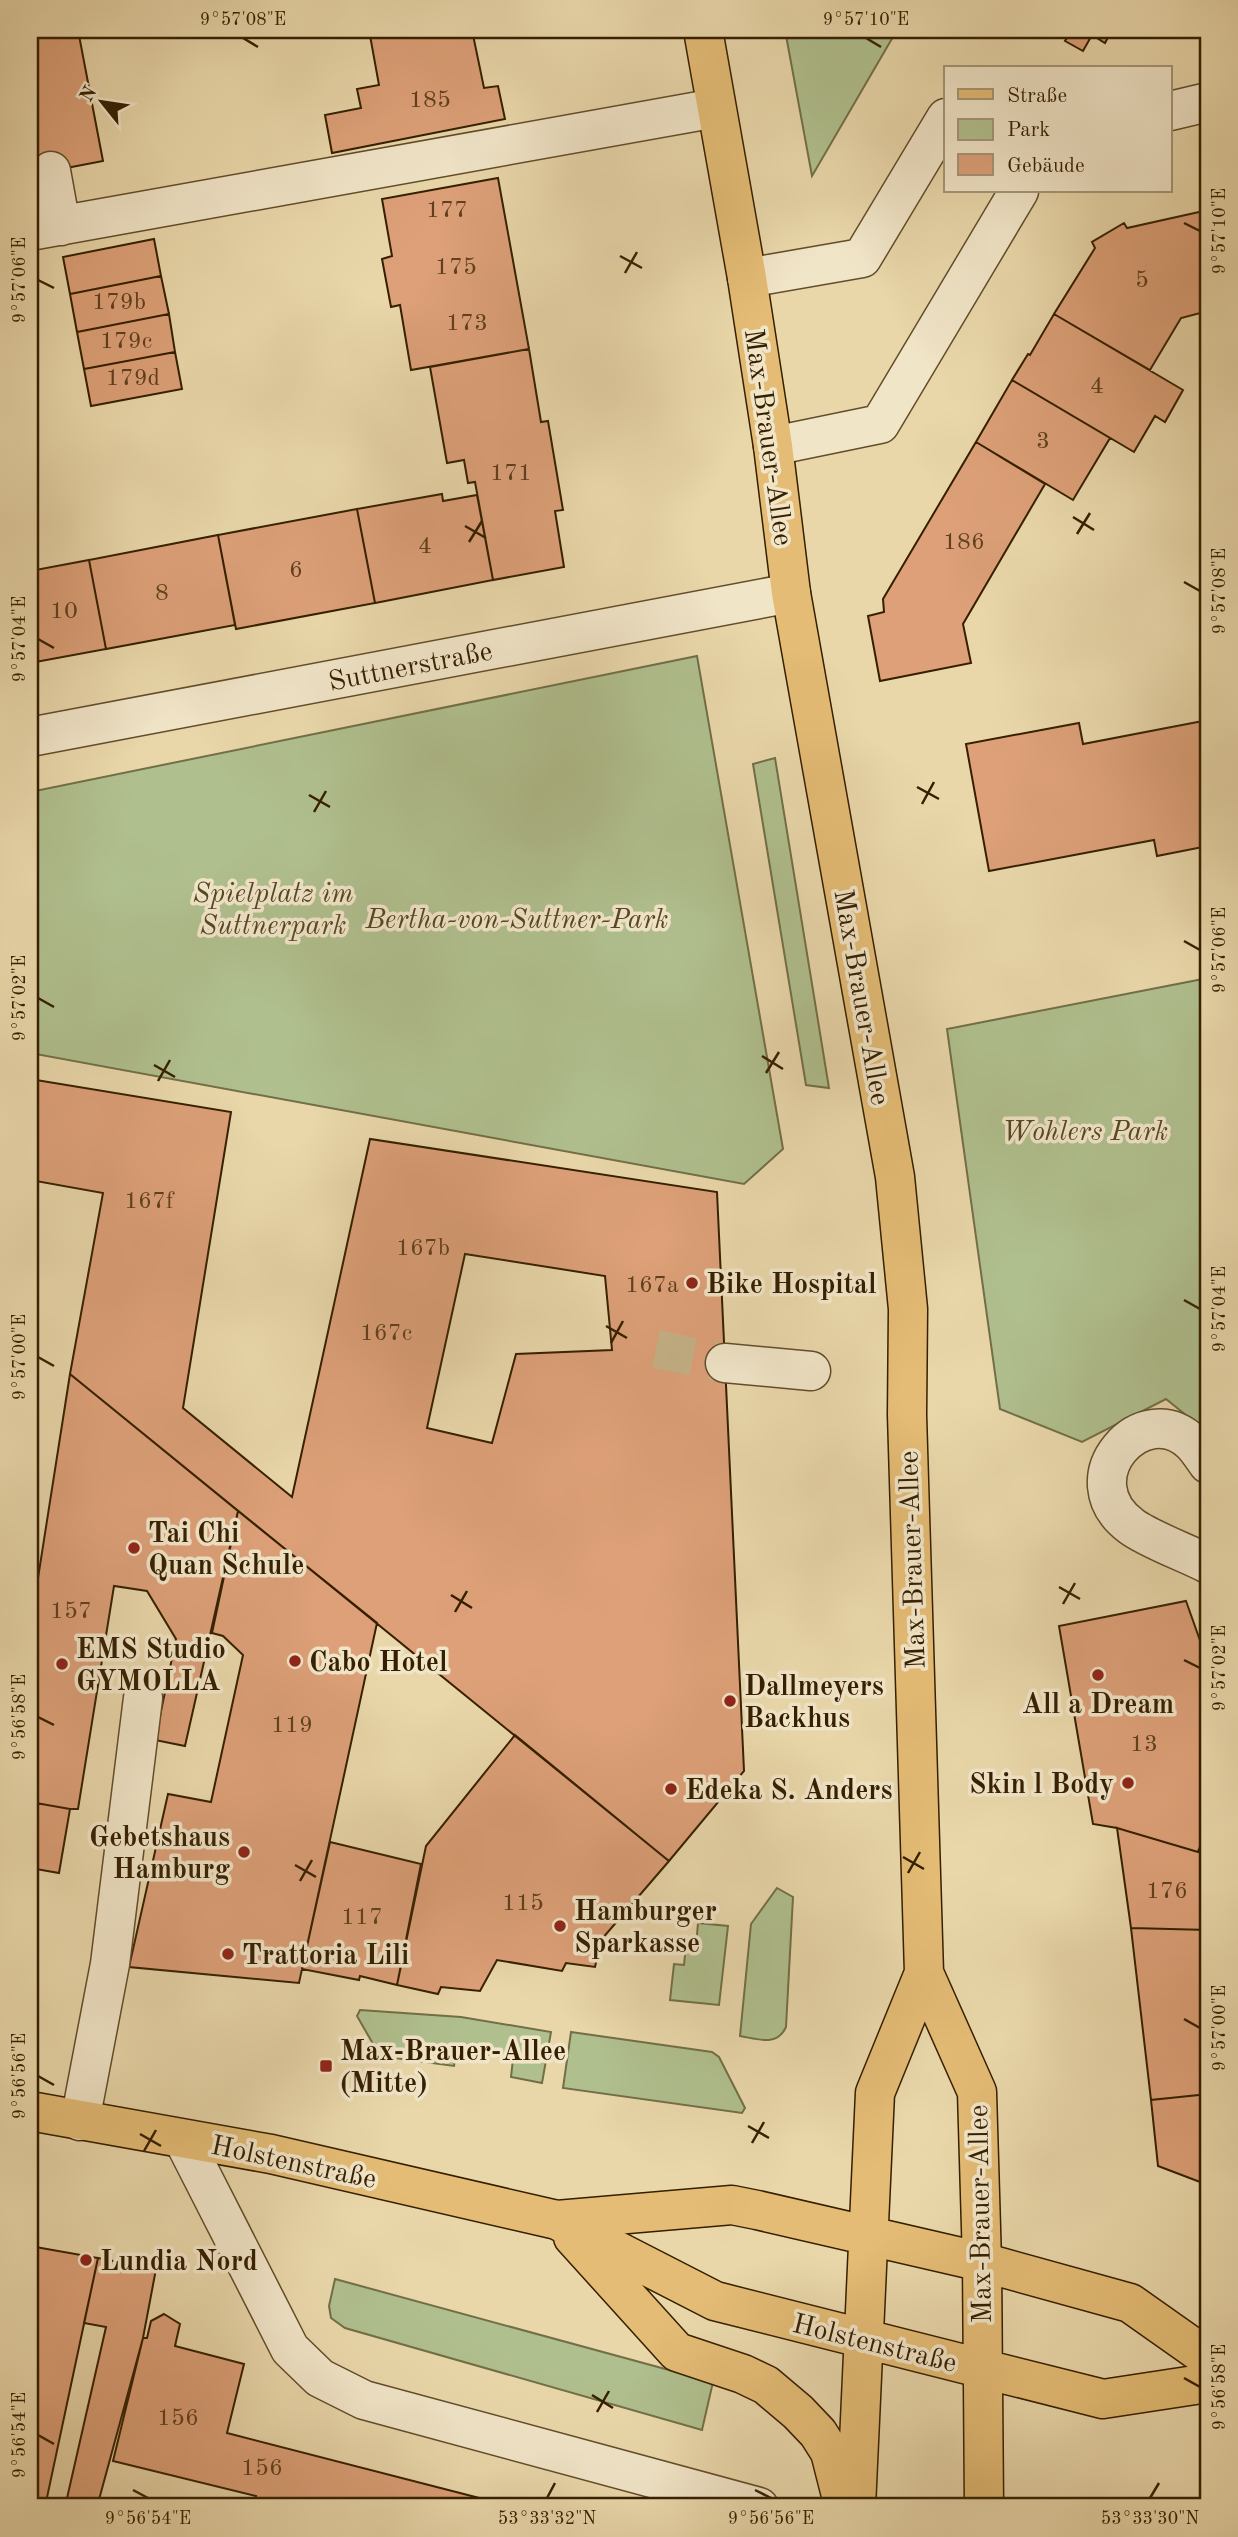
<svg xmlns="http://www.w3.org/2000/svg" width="1238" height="2537" viewBox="0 0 1238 2537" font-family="'Old Standard TT',serif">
<rect width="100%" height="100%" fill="#e9d7aa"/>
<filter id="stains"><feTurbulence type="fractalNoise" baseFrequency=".00286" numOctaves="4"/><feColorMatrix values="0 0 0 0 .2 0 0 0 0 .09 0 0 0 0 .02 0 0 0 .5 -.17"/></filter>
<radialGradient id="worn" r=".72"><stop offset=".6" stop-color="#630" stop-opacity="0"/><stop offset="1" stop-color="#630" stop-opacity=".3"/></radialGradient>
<path fill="#b0bf8e" stroke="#726f47" stroke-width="2" d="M785,30h112l-85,146z
M697,656l86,493 -39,35 -714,-131v-261z
M775,758l54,330 -23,-3 -53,-321z
M1208,978v455l-42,-34 -84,43 -82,-33 -53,-380z
M777,1888l16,9 -7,130c-9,20 -28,12 -46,9l11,-112z
M698,1923l30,3 -9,79 -49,-5 4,-36 10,1 2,-20 10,1z
M360,2010l101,7 90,15 -9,51 -31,-6 2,-18 -56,-10 -3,17 -74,-10 -23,-40z
M571,2032l141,20 7,5 26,51 -3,5 -179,-25z
M335,2279l378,103 -11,48 -357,-102 -14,-10 -2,-12z"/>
<path fill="#dda078" stroke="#351f00" stroke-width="2" fill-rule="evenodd" d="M30,30h48l25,131 -73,14z
M369,30h103l12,58 14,-2 7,33 -173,34 -7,-38 36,-7 -4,-19 22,-4z
M1072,30h40l-7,13 -13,-8 -9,16 -18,-10z
M498,178l31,171 -118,21 -11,-65 -9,2 -9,-48 10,-3 -10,-57z
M1208,210v101l-27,7 -31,52 -96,-56 41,-66 -3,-6 32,-19 3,5z
M154,239l7,37 -91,18 -7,-37z
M161,276l8,38 -92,18 -7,-38z
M169,314l6,38 -91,17 -7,-37z
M1054,314l129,76 -18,32 -10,-6 -21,36 -122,-72 16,-26 2,1z
M529,349l12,73 7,-1 15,89 -8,1 9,56 -71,13 -18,-98 -7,1 -4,-23 -17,3 -17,-96z
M175,352l7,37 -91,17 -7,-37z
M1012,380l98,58 -37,62 -97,-58z
M976,442l69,42 -82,140 8,39 -91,18 -12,-65 16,-4 -1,-13z
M442,494l1,7 34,-6 16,85 -118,23 -18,-94z
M357,509l18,94 -139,26 -18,-94z
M218,535l17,90 -129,24 -17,-89z
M89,560l17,89 -76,14v-92z
M1208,720v126l-51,10 -3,-16 -165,31 -23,-127 113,-21 4,21z
M30,1079l201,33 -48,296 109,89 78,-358 347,53 27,579 -75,90 -599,-487 33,-181 -73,-13zM465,1254l140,22 7,74 -96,4 -24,89 -65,-15z
M70,1374l168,137 -53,235 -30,-6 21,-101 -29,-48 -33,-5 -36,223h-8l-40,-7v-173z
M238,1511l139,112 -78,360 -170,-16 39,-173 43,8 32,-147 -20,-19 -11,-3z
M1186,1601l22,62v180l-6,-2 -4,11 -81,-24 -24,-4 -34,-198z
M515,1735l154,126 -68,79 -6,27 -29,-4 -4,8 -65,-11 -17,31 -39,-4 -3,7 -41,-9 29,-139z
M36,1803l34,6 -11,64 -29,-5v-33z
M1117,1828l81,24 4,-11 6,2v87l-77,-2z
M330,1842l91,22 -24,121 -37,-9 -1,4 -57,-11z
M1131,1928l77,2v164l-57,6z
M1208,2094v91l-50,-19 -7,-66z
M30,2246l68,12 -53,249h-15z
M98,2258l58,11 -13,69 -46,169h-32l41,-180 -22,-4z
M164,2314l16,10 -5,22 69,18 -17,69 264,68 -2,6h-236l3,-11 -143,-35 30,-123h4l4,-17z"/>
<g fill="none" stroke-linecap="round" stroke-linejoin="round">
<path stroke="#c5b288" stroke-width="38" stroke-dasharray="38 19" stroke-linecap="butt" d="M656,1349l69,14"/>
<g stroke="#624d2a" stroke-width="41">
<path id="minor" d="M1170,111l38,-9
M51,171l10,55
M30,231l686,-123
M747,278l115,-20 84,-140
M773,446l107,-22 139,-233
M30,737l761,-144
M725,1363l86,8
M1208,1464c-5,-7 -10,-15 -16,-21 -49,-48 -124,36 -61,83 17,13 56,27 77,38
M80,2121l30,-157 33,-266
M183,2139l107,210 30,29 44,22 395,107"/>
</g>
<g stroke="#351f00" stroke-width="41">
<path id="major" d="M703,30l44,248 26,168 18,147 104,584 13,132 -1,106 17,558 53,119 5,170 2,245
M30,2111l241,43 286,66 158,81 388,98 105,-16
M557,2220l175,-15 25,5 225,52 148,41 78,55
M573,2237l104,115 66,22 23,11 32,27 20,21 12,19 14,55
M856,2507l19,-414 49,-120"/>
</g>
<use href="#minor" stroke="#f1e5c8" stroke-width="38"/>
<use href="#major" stroke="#e4bc75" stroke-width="38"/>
</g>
<path fill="none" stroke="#351f00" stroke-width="2.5" d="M243,38l15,9M866,38l15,9M1184,223l16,8M620,256l22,12M625,273l12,-21M38,280l16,8M1073,517l21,13M465,526l21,12M1077,534l13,-21M469,542l13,-21M1184,582l16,9M38,639l16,9M917,787l22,12M309,795l21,12M922,804l12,-22M314,812l12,-21M1184,941l16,9M38,998l16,9M762,1056l21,13M154,1065l21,12M766,1073l13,-21M158,1081l12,-21M1184,1300l16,9M606,1326l21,12M611,1343l12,-22M38,1357l16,9M1059,1587l21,12M451,1595l21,13M1063,1604l12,-21M455,1612l12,-21M1184,1660l16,8M38,1717l16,8M903,1857l21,12M295,1865l21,12M908,1873l12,-21M300,1881l12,-21M1184,2019l16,9M38,2076l16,9M748,2126l21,12M140,2134l21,12M752,2143l12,-21M144,2151l12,-21M1184,2378l16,9M592,2395l21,13M597,2412l12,-21M38,2435l16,9M133,2490l15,8M755,2490l16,8M547,2498l8,-15M1150,2498l9,-15"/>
<g fill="#8f2418" stroke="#f1e5c8" stroke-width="2.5">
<circle cx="692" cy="1283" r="7"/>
<circle cx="134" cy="1548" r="7"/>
<circle cx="295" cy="1661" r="7"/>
<circle cx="62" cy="1664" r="7"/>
<circle cx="1098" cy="1675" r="7"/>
<circle cx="730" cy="1701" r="7"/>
<circle cx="1128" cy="1783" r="7"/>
<circle cx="671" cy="1789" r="7"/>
<circle cx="244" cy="1852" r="7"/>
<circle cx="560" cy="1926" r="7"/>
<circle cx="228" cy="1954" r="7"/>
<rect x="319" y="2059" width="14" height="14" rx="3.5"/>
<circle cx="86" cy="2260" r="7"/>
</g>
<g text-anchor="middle" stroke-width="7" stroke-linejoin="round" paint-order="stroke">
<g font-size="24" fill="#5f3f1e">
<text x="430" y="107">185</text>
<text x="447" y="217">177</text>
<text x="456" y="274">175</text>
<text x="1142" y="287">5</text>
<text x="119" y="309">179b</text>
<text x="467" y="330">173</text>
<text x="126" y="348">179c</text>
<text x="133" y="385">179d</text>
<text x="1097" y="393">4</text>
<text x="1043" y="448">3</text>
<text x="511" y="480">171</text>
<text x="964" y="549">186</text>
<text x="425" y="553">4</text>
<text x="296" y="577">6</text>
<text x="162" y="600">8</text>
<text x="64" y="618">10</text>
<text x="149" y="1208">167f</text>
<text x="423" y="1255">167b</text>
<text x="652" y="1292">167a</text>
<text x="386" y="1340">167c</text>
<text x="71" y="1618">157</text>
<text x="292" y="1732">119</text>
<text x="1144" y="1751">13</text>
<text x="1167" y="1898">176</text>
<text x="523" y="1910">115</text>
<text x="362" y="1924">117</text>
<text x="178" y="2425">156</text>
<text x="262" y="2475">156</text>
</g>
<g font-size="28" fill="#351f00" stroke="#f1e5c8">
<text transform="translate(770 437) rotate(82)" y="10">Max-Brauer-Allee</text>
<text transform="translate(410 665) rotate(-11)" y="10">Suttnerstraße</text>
<text transform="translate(863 997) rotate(80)" y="10">Max-Brauer-Allee</text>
<text transform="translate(911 1560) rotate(-92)" y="10">Max-Brauer-Allee</text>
<text transform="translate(294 2161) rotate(12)" y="10">Holstenstraße</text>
<text transform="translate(979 2214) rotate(-91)" y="10">Max-Brauer-Allee</text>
<text transform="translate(875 2342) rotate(14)" y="10">Holstenstraße</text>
</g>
<g font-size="28" font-style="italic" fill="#544724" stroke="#f1e5c8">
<text x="273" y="902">Spielplatz im<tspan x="273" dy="32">Suttnerpark</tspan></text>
<text x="517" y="928">Bertha-von-Suttner-Park</text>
<text x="1085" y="1140">Wohlers Park</text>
</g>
<g font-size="28" font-weight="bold" fill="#351f00" stroke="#f1e5c8" text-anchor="start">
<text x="706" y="1293">Bike Hospital</text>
<text x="148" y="1542">Tai Chi<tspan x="148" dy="32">Quan Schule</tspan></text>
<text x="76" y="1658">EMS Studio<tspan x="76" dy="32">GYMOLLA</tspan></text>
<text x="309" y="1671">Cabo Hotel</text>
<text x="744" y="1695">Dallmeyers<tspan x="744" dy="32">Backhus</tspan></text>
<text x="1098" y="1713" text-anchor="middle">All a Dream</text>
<text x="1114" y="1793" text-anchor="end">Skin l Body</text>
<text x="685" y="1799">Edeka S. Anders</text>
<text x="230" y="1846" text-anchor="end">Gebetshaus<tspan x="230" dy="32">Hamburg</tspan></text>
<text x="574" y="1920">Hamburger<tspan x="574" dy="32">Sparkasse</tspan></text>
<text x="242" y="1964">Trattoria Lili</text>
<text x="340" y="2060">Max-Brauer-Allee<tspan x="340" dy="32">(Mitte)</tspan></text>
<text x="100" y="2270">Lundia Nord</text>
</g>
</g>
<rect width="1238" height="2537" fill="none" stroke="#e9d7aa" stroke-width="77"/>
<rect x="944" y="66" width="228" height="126" fill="#f1e5c8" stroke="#a69678" stroke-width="2"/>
<rect x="958" y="89" width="35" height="10" fill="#e4bc75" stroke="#a69678" stroke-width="2"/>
<text x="1007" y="102" font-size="21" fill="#351f00">Straße</text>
<rect x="958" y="119" width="35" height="21" fill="#b0bf8e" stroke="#a69678" stroke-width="2"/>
<text x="1007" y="136" font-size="21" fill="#351f00">Park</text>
<rect x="958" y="154" width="35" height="21" fill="#dda078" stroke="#a69678" stroke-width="2"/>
<text x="1007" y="172" font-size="21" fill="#351f00">Gebäude</text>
<g transform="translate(102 102) rotate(300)" stroke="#f1e5c8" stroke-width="5" paint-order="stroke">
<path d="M0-5L12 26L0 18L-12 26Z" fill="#351f00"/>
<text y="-10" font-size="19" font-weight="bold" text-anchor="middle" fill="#351f00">N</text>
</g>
<rect x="38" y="38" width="1162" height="2460" fill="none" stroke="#351f00" stroke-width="2.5"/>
<g font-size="18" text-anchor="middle" fill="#351f00">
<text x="243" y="25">9°57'08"E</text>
<text x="866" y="25">9°57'10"E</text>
<text transform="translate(1219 231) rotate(-90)" y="6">9°57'10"E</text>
<text transform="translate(19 280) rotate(-90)" y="6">9°57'06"E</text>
<text transform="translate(1219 591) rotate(-90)" y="6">9°57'08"E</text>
<text transform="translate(19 639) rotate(-90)" y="6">9°57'04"E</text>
<text transform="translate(1219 950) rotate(-90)" y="6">9°57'06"E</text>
<text transform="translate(19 998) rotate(-90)" y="6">9°57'02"E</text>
<text transform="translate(1219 1309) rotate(-90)" y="6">9°57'04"E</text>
<text transform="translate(19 1357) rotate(-90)" y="6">9°57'00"E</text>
<text transform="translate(1219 1668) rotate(-90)" y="6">9°57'02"E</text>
<text transform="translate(19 1717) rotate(-90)" y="6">9°56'58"E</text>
<text transform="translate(1219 2028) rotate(-90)" y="6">9°57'00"E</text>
<text transform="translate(19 2076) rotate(-90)" y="6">9°56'56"E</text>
<text transform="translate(1219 2387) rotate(-90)" y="6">9°56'58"E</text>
<text transform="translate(19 2435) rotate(-90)" y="6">9°56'54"E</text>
<text x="148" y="2524">9°56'54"E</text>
<text x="547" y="2524">53°33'32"N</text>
<text x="771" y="2524">9°56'56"E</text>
<text x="1150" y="2524">53°33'30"N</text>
</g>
<rect width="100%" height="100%" filter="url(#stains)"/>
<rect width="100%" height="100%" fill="url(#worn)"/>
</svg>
